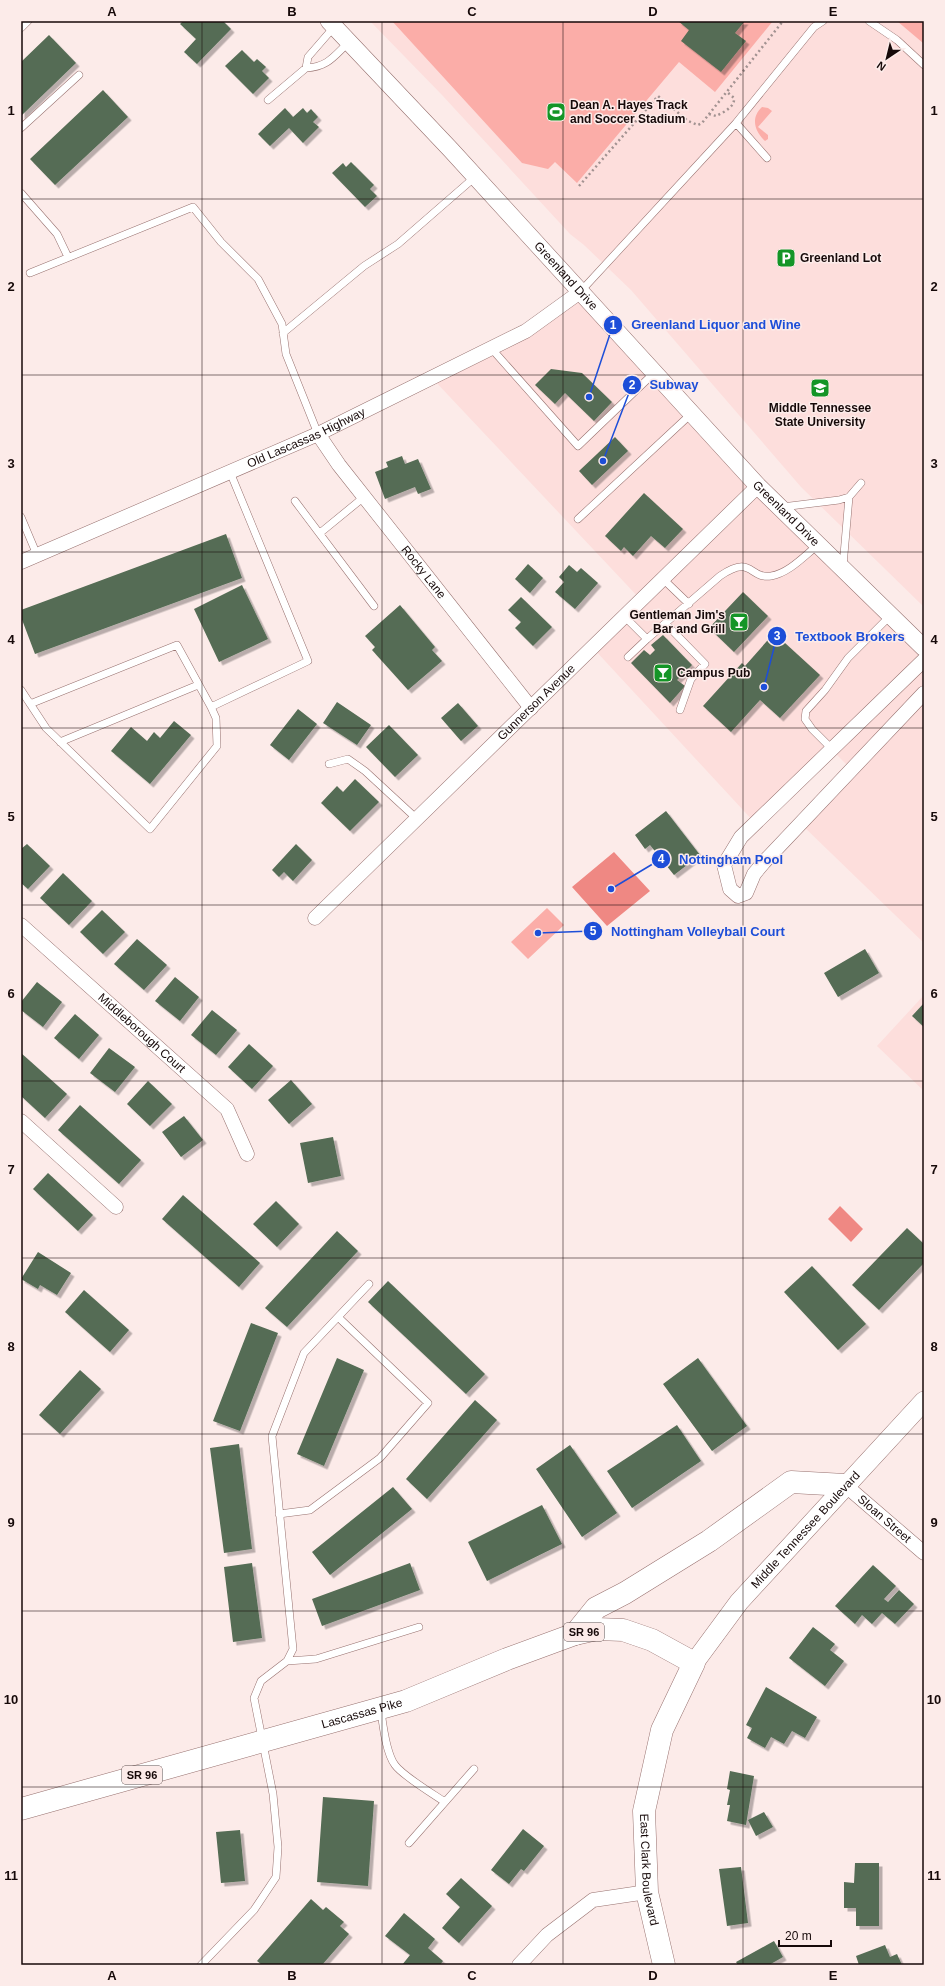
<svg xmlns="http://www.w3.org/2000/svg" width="945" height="1986" viewBox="0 0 945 1986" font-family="Arial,sans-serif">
<defs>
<filter id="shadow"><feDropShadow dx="3.5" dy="3.5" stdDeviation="0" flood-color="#0004"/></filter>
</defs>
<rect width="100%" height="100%" fill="#fcebe9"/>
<path fill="#fddedc" d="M370,21h554v586l-123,-120 -170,-197 -47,-45 -14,-11 -128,-139z
M580,292l344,356v295l-123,-119 50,-55 -19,-19 -77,73 -162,-175 48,-48 -209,-222z
M924,995v96l-47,-45z"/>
<path fill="#fbada8" d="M392,21h381l-58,71 -36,-30 -102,121 -22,-21 -7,7 -26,-6z
M897,21h27v21l-1,1z
M762,107l6,1 4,3 -14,16 10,8v4l-3,2c-10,-9 -15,-23 -3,-34z
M547,908l17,17 -36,34 -17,-17z"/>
<path fill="#ef8883" d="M614,852l36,39 -43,35 -35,-39z
M840,1206l23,23 -12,13 -23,-23z"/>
<path fill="#546c54" filter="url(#shadow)" d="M183,21h40l8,8 -34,35 -13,-12 12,-13 -16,-15z
M678,21h67l-10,12 11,8 -25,31 -40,-31 8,-11z
M49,35l27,28 -55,53v-54z
M242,50l12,12 3,-3 9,8 -4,4 7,7 -16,16 -28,-28z
M103,90l25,27 -73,68 -25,-26z
M285,108l8,9 10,-9 4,5 4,-4 7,8 -5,5 6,5 -16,16 -14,-15 -19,18 -12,-12z
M351,162l23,23 -4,4 7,7 -12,11 -33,-34 11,-10 3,4z
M551,369l31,4 30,29 -18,19 -29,-28 -10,11 -20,-19z
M615,437l13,14 -36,34 -13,-14z
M402,456l3,8 13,-5 13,30 -13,5 -3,-7 -30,12 -10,-27 13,-5 -2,-5z
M644,493l39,36 -18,19 -14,-12 -18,20 -9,-9 -3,4 -16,-15z
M226,534l16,44 -207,76 -14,-37v-7z
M528,564l15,14 -13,15 -15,-14z
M569,565l8,7 4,-4 17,15 -23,26 -20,-17 9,-10 -5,-5z
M242,585l26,54 -49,23 -25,-53z
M743,592l25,24 -34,36 -25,-24z
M521,597l31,30 -19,19 -18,-18 6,-6 -13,-12z
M400,605l35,42 -3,3 10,11 -34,29 -36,-40 3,-3 -10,-11z
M774,633l46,42 -40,43 -20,-18 -29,32 -28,-26 39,-43 3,3z
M663,635l29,30 -15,15 8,6 -15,17 -39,-40 13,-13 6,5 5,-5 -4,-5z
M337,702l34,23 -14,20 -34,-22z
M458,703l20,23 -17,15 -20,-23z
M298,709l19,15 -28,36 -19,-15z
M174,721l17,14 -41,49 -39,-33 20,-24 16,14 7,-9 6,6z
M389,725l29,30 -23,22 -29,-30z
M355,779l24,23 -29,29 -29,-28 16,-17 6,6z
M666,811l34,44 -26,20 -24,-30 -5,4 -10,-14z
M27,844l23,22 -22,23 -7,-6v-34z
M296,844l16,16 -19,21 -9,-9 -5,5 -7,-7z
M63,873l29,28 -23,24 -29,-27z
M102,910l23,22 -22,22 -23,-22z
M137,939l30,26 -23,25 -30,-26z
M865,949l14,24 -41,24 -14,-24z
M175,977l24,20 -19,24 -25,-20z
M37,982l25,20 -19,25 -22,-17v-8z
M924,1003v24l-12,-11z
M212,1010l25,20 -21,25 -25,-20z
M75,1014l24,21 -20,24 -25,-21z
M249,1044l24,22 -21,23 -24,-22z
M109,1048l26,19 -20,25 -25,-19z
M21,1053l46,41 -22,24 -24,-22z
M291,1080l21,24 -23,20 -21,-24z
M148,1081l24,23 -22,22 -23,-22z
M80,1105l61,55 -22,24 -61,-54z
M184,1116l19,24 -22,17 -19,-25z
M333,1137l8,39 -33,7 -8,-40z
M48,1173l45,42 -15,16 -45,-42z
M183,1195l77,68 -21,24 -77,-68z
M276,1201l23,23 -22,23 -24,-23z
M907,1228l17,16v19l-45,47 -27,-25z
M337,1231l21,20 -71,76 -22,-19z
M38,1252l33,21 -14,22 -17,-10 -2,4 -17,-10z
M812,1266l54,58 -28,26 -54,-58z
M388,1281l97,93 -19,20 -98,-92z
M84,1290l45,40 -19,22 -45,-40z
M251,1323l27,10 -38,98 -27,-10z
M337,1358l27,12 -40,96 -27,-12z
M698,1358l49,68 -35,25 -49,-67z
M80,1370l21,19 -41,45 -21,-19z
M475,1400l22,20 -70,79 -21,-20z
M677,1425l24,36 -69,47 -25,-37z
M239,1444l13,105 -28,4 -14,-105z
M570,1445l47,68 -35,24 -46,-68z
M393,1487l19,22 -82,66 -18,-23z
M542,1505l20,39 -75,37 -19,-39z
M252,1563l10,75 -29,4 -9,-75z
M410,1563l10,27 -98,36 -10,-27z
M873,1565l23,21 -12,13 4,3 11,-12 15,14 -19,20 -13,-11 -10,11 -10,-9 -7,9 -20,-18z
M813,1627l22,17 -5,6 14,11 -19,25 -36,-28z
M766,1687l51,30 -12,21 -13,-7 -8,13 -13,-7 -6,11 -18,-10 5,-10 -6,-3z
M730,1771l24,5 -8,49 -19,-4 3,-16h-3l3,-15 -3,-1z
M323,1797l51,4 -6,85 -51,-4z
M764,1812l9,15 -17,9 -8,-16z
M523,1829l21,17 -20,25 -3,-2 -12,15 -18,-14z
M240,1830l5,51 -24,2 -5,-51z
M855,1863h24v63h-23v-18h-12v-26l10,1z
M741,1867l7,56 -21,3 -8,-57z
M461,1878l31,28 -33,37 -17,-15 18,-21 -14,-13z
M311,1899l12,11 3,-3 18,15 -4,4 9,8 -27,31h-60l-5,-4z
M404,1913l31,26 -7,9 15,13 -3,4h-38l8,-10 -25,-19z
M774,1941l9,16 -14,8h-31l-2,-3z
M885,1945l5,12 7,-3 5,11h-43l-3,-9z"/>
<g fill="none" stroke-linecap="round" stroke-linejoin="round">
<g stroke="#97716f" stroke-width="8">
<path id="service" d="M869,21l28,19 27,25
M334,27l-26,30 -2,11c22,-1 28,-12 43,-26
M21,28l7,-7
M268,100l38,-32
M736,123l31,35
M21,128l58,-53
M21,193l36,41 11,23
M30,273l163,-66 28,35 37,37 24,45 4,30 32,80
M581,291l155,-168 78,-96 9,-6
M283,333l81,-67 34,-22 77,-67
M491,348l87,98 76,-73
M295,501l79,105
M782,507l57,-7 10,-3 12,-14
M21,517l16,38
M578,519l113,-105
M320,533l44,-36
M843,566l6,-69
M663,579l26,25
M624,616l23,23 73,-63c33,-22 28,3 51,0 18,-3 33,-20 47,-31
M666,624l39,40 -14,15 -11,31
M628,657l19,-18
M21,690l25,38 104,101 67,-83 -1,-28 -5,-11 97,-46 -78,-189
M30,704l147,-59 34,62
M60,742l138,-57
M832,749l-20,-20 -7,-10 1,-8 19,-21 23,-32 42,-42
M329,764l19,-5 17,12 52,48
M279,1514l31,-4 70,-52 48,-55 -90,-86
M287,1661l29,-2 103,-32
M381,1711c2,15 5,42 14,54 8,11 38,29 50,37
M409,1843l65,-74
M201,1965l53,-55 22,-33 2,-30 -5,-53 -19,-96 7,-17 26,-20 6,-12 -21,-213 32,-83 65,-69"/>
</g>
<g stroke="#97716f" stroke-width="15">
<g id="minor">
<path id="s1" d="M318,434l21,31 192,243"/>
<path id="s2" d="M21,562l297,-128 208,-103 54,-39"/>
<path d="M924,660l-183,177 -17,28 6,24 8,7 8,-3 8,-19 10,-12 160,-169"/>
<path id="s3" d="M315,918l443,-432"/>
<path id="s4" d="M21,925l206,184 20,45"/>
<path d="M21,1121l95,86"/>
<path id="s5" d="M845,1485l79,68"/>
<path d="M519,1965l28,-30 46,-35 54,-8"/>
</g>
</g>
<g stroke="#97716f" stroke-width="18">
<g id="tertiary">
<path id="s6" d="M329,21l122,129 307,336 166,162"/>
</g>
</g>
<g stroke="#97716f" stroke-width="20">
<g id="secondary">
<path id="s7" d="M694,1663l45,-61 185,-201"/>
</g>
</g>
<g stroke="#97716f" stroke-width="23">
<g id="primary">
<path d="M575,1634l21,-26 29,-15 84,-52 82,-59 54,3"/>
<path id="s8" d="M21,1809l385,-108 101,-42 68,-25 22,-5 26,1 29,10 42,23 -32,67 -18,81 3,81 17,73"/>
</g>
</g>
<path stroke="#a29291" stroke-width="2.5" stroke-dasharray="2 3" stroke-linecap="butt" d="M709,114l7,2c8,-4 19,-9 18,-18l-8,-7
M579,186l79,-90 30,25 10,4 4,-2 81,-102"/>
<use href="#service" stroke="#fff" stroke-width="7"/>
<use href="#minor" stroke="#fff" stroke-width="14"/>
<use href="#tertiary" stroke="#fff" stroke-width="17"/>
<use href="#secondary" stroke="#fff" stroke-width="19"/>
<use href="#primary" stroke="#fff" stroke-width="22"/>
</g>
<path fill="none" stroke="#160909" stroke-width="1" stroke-opacity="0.55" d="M202,21v1944M382,21v1944M563,21v1944M743,21v1944M21,199h903M21,375h903M21,552h903M21,728h903M21,905h903M21,1081h903M21,1258h903M21,1434h903M21,1611h903M21,1787h903"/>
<defs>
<g id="stadium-square" transform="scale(1)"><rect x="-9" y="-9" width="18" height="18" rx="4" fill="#149527" stroke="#fcebe9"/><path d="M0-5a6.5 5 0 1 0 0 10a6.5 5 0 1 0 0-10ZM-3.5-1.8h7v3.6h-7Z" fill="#fff"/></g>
<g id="parking-square" transform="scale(1)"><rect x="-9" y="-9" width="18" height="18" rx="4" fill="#149527" stroke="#fcebe9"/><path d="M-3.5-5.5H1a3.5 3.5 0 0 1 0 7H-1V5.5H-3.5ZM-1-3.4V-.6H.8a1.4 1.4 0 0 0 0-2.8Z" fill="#fff"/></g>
<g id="university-square" transform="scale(1)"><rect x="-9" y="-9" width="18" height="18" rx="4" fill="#149527" stroke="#fcebe9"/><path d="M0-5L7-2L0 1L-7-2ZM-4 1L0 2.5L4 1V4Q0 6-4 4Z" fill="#fff"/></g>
<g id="bar-square" transform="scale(1)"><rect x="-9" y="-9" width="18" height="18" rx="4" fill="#149527" stroke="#fcebe9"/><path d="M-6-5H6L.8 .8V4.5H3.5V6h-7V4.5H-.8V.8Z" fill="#fff"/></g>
</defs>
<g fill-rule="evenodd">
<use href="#stadium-square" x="556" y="112"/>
<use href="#parking-square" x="786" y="258"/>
<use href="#university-square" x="820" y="388"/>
<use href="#bar-square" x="739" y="622"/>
<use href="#bar-square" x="663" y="673"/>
</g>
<g text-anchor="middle" stroke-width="3" stroke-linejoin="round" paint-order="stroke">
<g fill="#fcebe9" stroke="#5b4d4c" stroke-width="1">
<rect x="564" y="1623" width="40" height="18" rx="3"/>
<rect x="122" y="1766" width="40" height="18" rx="3"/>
</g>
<g font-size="11" font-weight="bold" fill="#160909">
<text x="584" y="1636">SR 96</text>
<text x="142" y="1779">SR 96</text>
</g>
<g font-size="12" font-weight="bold" fill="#160909" stroke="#fcebe9" text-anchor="start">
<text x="570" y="109">Dean A. Hayes Track<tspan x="570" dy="14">and Soccer Stadium</tspan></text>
<text x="800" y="262">Greenland Lot</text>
<text x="820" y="412" text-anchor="middle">Middle Tennessee<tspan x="820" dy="14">State University</tspan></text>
<text x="725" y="619" text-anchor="end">Gentleman Jim's<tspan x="725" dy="14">Bar and Grill</tspan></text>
<text x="677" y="677">Campus Pub</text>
</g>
<g font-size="12" fill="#160909" stroke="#fcebe9">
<text dy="4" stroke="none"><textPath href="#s6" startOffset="348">Greenland Drive</textPath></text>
<text dy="4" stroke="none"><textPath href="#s2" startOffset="311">Old Lascassas Highway</textPath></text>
<text dy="4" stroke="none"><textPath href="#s6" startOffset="672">Greenland Drive</textPath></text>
<text dy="4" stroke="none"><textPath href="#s1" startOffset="174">Rocky Lane</textPath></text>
<text dy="4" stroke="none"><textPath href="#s3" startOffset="309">Gunnerson Avenue</textPath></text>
<text dy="4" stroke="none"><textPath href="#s4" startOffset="162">Middleborough Court</textPath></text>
<text dy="4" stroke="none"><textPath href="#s5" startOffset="52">Sloan Street</textPath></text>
<text dy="4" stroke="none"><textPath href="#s7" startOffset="174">Middle Tennessee Boulevard</textPath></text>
<text dy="4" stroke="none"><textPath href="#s8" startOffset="354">Lascassas Pike</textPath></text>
<text dy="4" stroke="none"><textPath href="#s8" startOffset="925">East Clark Boulevard</textPath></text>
</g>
</g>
<path fill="none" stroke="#1d4ed8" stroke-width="1.5" d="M589 397L613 325M603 461L632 385M764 687L777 636M611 889L661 859M538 933L593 931"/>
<g fill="#1d4ed8" stroke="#fcebe9" stroke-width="1.5">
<circle cx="589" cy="397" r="4"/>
<circle cx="603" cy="461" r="4"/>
<circle cx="764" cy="687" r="4"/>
<circle cx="611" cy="889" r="4"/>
<circle cx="538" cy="933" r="4"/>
<circle cx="613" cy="325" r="10"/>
<circle cx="632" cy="385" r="10"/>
<circle cx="777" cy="636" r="10"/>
<circle cx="661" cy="859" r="10"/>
<circle cx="593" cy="931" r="10"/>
</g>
<g font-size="12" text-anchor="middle" font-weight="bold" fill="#fff">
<text x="613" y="329">1</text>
<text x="632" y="389">2</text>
<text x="777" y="640">3</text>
<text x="661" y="863">4</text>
<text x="593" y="935">5</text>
</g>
<g font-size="13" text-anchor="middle" font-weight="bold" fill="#1d4ed8" stroke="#fcebe9" stroke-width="3" stroke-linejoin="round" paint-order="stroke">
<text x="716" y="329">Greenland Liquor and Wine</text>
<text x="674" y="389">Subway</text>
<text x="850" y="641">Textbook Brokers</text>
<text x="731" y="864">Nottingham Pool</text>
<text x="698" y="936">Nottingham Volleyball Court</text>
</g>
<rect width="945" height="1986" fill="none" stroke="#fcebe9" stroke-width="44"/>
<g transform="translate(887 58) rotate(215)" stroke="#fcebe9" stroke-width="3" paint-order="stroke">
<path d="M0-3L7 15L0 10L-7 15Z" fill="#160909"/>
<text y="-6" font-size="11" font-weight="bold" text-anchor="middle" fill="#160909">N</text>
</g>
<path d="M779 1940v6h52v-6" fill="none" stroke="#160909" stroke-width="2"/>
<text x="785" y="1940" font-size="12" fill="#160909" stroke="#fcebe9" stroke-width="3" paint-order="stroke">20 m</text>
<rect x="22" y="22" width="901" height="1942" fill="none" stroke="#160909" stroke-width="1.5"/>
<g font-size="13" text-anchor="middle" font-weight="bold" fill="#160909">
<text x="112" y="16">A</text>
<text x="292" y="16">B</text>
<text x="472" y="16">C</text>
<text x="653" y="16">D</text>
<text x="833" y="16">E</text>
<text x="11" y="115">1</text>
<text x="934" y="115">1</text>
<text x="11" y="291">2</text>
<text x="934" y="291">2</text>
<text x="11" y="468">3</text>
<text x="934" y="468">3</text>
<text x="11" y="644">4</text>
<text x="934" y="644">4</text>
<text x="11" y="821">5</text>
<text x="934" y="821">5</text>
<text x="11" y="998">6</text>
<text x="934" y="998">6</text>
<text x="11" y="1174">7</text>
<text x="934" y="1174">7</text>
<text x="11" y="1351">8</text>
<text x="934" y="1351">8</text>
<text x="11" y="1527">9</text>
<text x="934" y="1527">9</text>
<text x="11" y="1704">10</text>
<text x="934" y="1704">10</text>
<text x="11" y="1880">11</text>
<text x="934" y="1880">11</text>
<text x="112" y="1980">A</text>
<text x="292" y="1980">B</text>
<text x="472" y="1980">C</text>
<text x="653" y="1980">D</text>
<text x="833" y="1980">E</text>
</g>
</svg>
